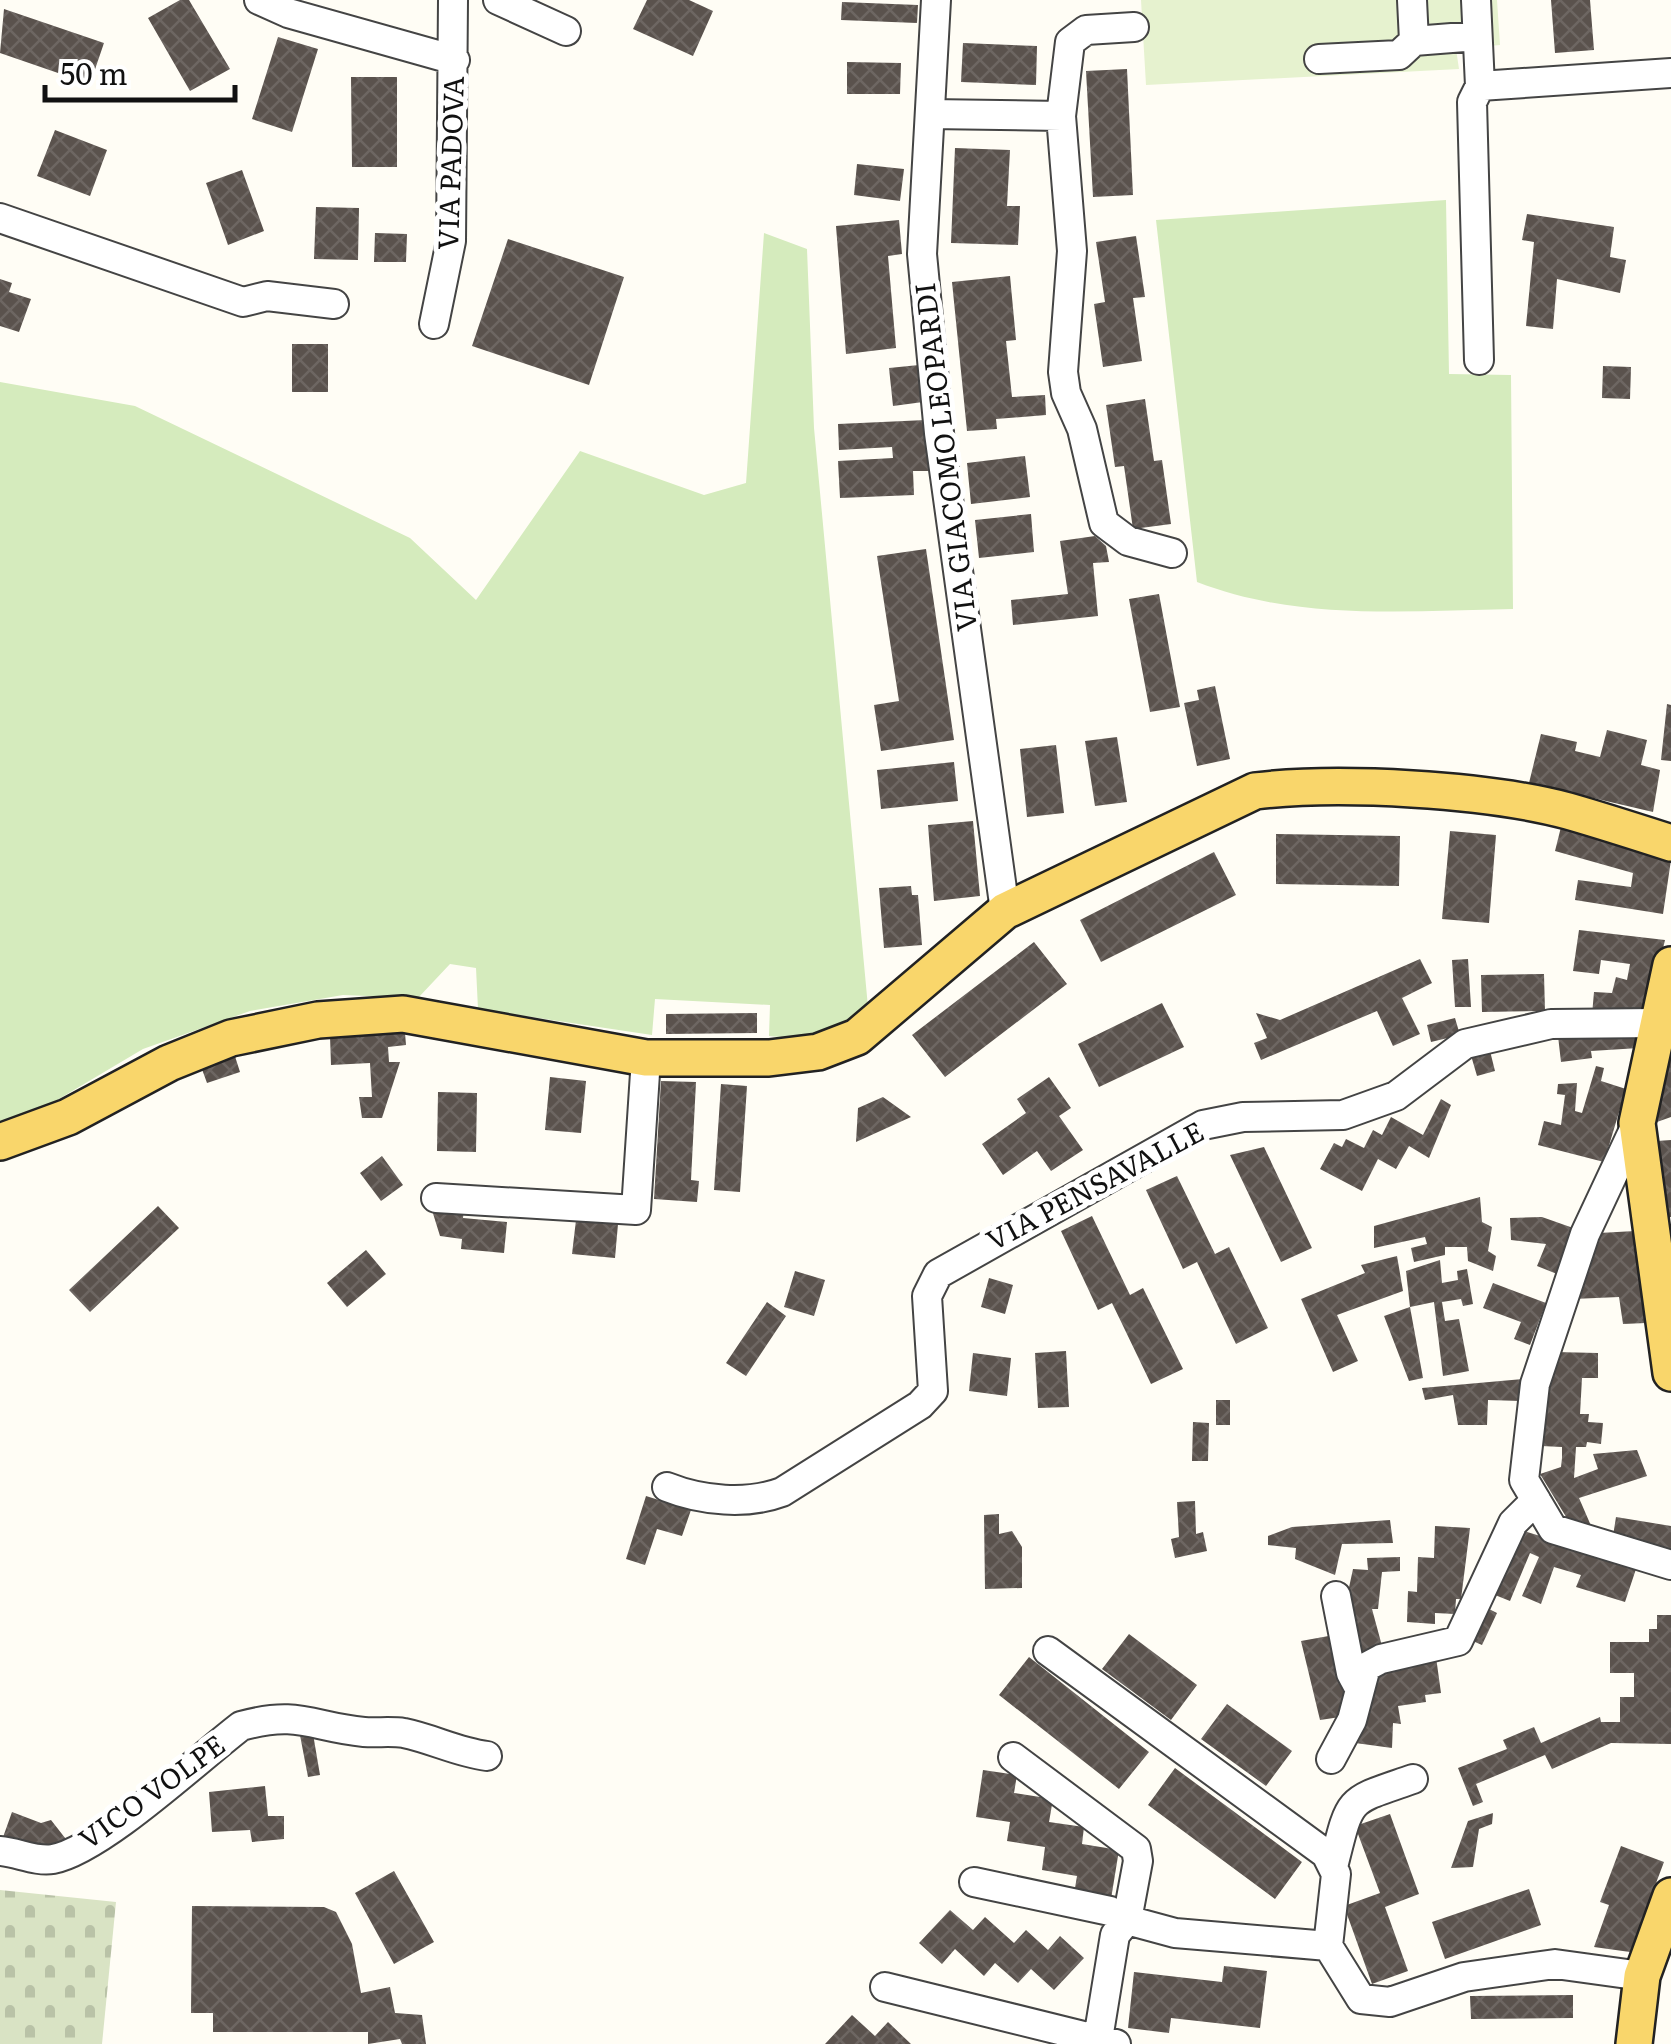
<svg xmlns="http://www.w3.org/2000/svg" width="1671" height="2044" viewBox="0 0 1671 2044" font-family="Literata,serif">
<defs>
<pattern id="cemetery-stones" width="16" height="16" patternUnits="userSpaceOnUse" patternTransform="scale(2.5)"><rect width="16" height="16" fill="#d9e3c4"/><path d="M2 7V4a2 2 0 0 1 4 0v3zM10 15v-3a2 2 0 0 1 4 0v3z" fill="#b9c2a7"/></pattern>
<pattern id="building-cross-hatch" width="8" height="8" patternUnits="userSpaceOnUse" patternTransform="scale(2.5)"><rect width="8" height="8" fill="#5a524d"/><path d="M0 0l8 8M0 8l8-8" fill="none" stroke="#6d6662"/></pattern>
</defs>
<rect width="100%" height="100%" fill="#fffdf5"/>
<path fill="#d5ebbd" d="M1446,200l3,174 62,1 2,234c-108,2 -215,12 -316,-27l-41,-362z
M764,233l43,16 7,179 54,579c-34,22 -58,34 -99,29l1,-31 -115,-6 -3,36 -174,-26 -2,-41 -26,-4 -32,34 -75,-3 -93,16 -107,38 -91,54 -52,20v-741l135,24 275,132 66,62 104,-149 124,44 42,-12z"/>
<path fill="url(#cemetery-stones)" d="M0,1890l116,12 -14,142h-102z"/>
<path fill="#e6f2cf" d="M1141,0h356l3,45 -44,4 3,20 -313,16z"/>
<path fill="url(#building-cross-hatch)" d="M180,0h9l41,69 -40,22 -42,-73z
M647,0h42l24,11 -20,45 -60,-27z
M1551,0h39l4,50 -39,3z
M842,2l76,3 -1,18 -76,-3z
M4,9l100,34 -14,41 -90,-31z
M278,37l40,12 -26,83 -40,-13z
M963,43l74,3 -1,39 -75,-3z
M847,62l54,1 -1,31h-53z
M1127,69l6,126 -40,2 -7,-126z
M351,77h46v90h-45z
M55,130l52,20 -17,46 -53,-20z
M955,148l55,2 -3,56h13l-2,39 -67,-2z
M857,164l47,5 -4,32 -46,-6z
M242,170l22,61 -36,14 -22,-62z
M316,207l43,1 -1,52 -44,-1z
M1527,214l87,13 -4,30 16,3 -6,33 -63,-14 -4,50 -27,-3 8,-84 -12,-2z
M899,220l3,34 -14,2 8,92 -50,6 -10,-128z
M375,233l32,1 -1,28h-32z
M1136,236l9,61 -12,1 9,63 -39,6 -9,-63 11,-2 -9,-60z
M508,239l116,38 -35,108 -117,-39z
M1010,276l6,64 -10,1 6,56 33,-2 1,20 -50,4 1,10 -30,2 -15,-149z
M0,279l12,4 -3,9 22,7 -12,33 -19,-6z
M292,344h36v48h-36z
M919,365l4,37 -30,4 -4,-38z
M1603,366l28,1 -1,32 -28,-1z
M1145,399l9,62 8,-1 9,64 -38,5 -9,-63 -9,1 -9,-62z
M926,420l3,51h-16l1,24 -74,3 -2,-37 55,-3 -1,-11 -53,3 -1,-26z
M1025,456l5,41 -59,7 -4,-41z
M1031,514l3,38 -55,6 -4,-38z
M1095,536l11,10 3,16 -16,1 5,53 -85,9 -2,-25 57,-6 -8,-53z
M926,549l28,191 -73,11 -7,-46 25,-4 -22,-145z
M1159,594l21,113 -30,5 -21,-113z
M1215,686l15,73 -33,7 -13,-63 15,-3 -2,-10z
M1667,704l4,1v56l-10,-1z
M1607,730l40,10 -6,25 19,5 -7,42 -124,-29 12,-49 36,8 -2,9 25,6z
M1117,737l10,65 -32,4 -10,-65z
M1056,745l8,68 -37,4 -7,-68z
M954,762l4,39 -77,8 -4,-39z
M973,821l7,75 -46,5 -6,-76z
M1561,827l110,33 -8,54 -88,-14 3,-20 53,7 2,-14 -78,-22z
M1450,831l46,4 -7,88 -47,-4z
M1276,834l124,2 -1,50 -123,-2z
M1214,852l22,43 -135,67 -21,-42z
M911,886l1,9h6l4,50 -38,3 -5,-60z
M1579,930l86,10 -18,75h-55l2,-23 18,1 4,-16 11,3 3,-16 -29,-4 -2,14 -26,-3z
M1034,942l33,42 -122,93 -33,-42z
M1420,959l12,24 -30,15 18,36 -27,12 -16,-35 -116,49 -7,-17 13,-5 -11,-25 24,7z
M1468,959l3,48h-16l-3,-47z
M1544,974l1,37 -63,1 -1,-37z
M1162,1003l22,44 -85,40 -21,-43z
M757,1013v20l-91,1v-20z
M1455,1018l5,17 -29,7 -4,-17z
M1671,1025v92l-14,5 -1,-32z
M1638,1029l1,19 -48,3 1,7 -31,4 -3,-26z
M405,1033l1,12 -18,2 1,15h11l-18,56h-20l-3,-21h13l-2,-34 -39,2 -1,-29z
M1489,1047l6,24 -18,5 -7,-24z
M233,1050l7,22 -33,11 -8,-22z
M1596,1066l8,2 -3,13 25,8 -22,73 -66,-17 6,-24 17,4 4,-30 -8,-1 1,-10 19,-1 -2,28 7,2z
M550,1077l36,4 -5,52 -36,-3z
M1049,1077l22,31 -12,8 24,34 -32,21 -14,-20 -34,24 -21,-31 44,-31 -9,-14z
M661,1081l35,1 -5,98 8,1 -2,21 -43,-3z
M721,1084l26,2 -7,106 -26,-2z
M438,1092l39,1 -1,59 -39,-1z
M883,1097l28,20 -55,25 2,-34z
M1441,1099l10,6 -22,53 -20,-12 -13,23 -18,-10 -16,32 -42,-22 14,-26 8,4 4,-8 18,9 9,-18 9,5 9,-18 32,18z
M1671,1140v77l-11,2 -3,-78z
M1264,1147l48,101 -31,14 -51,-107z
M382,1156l21,29 -22,16 -21,-28z
M1177,1176l38,78 14,-7 39,81 -32,16 -39,-82 -14,7 -37,-79z
M1480,1197l2,25 10,5 -4,24 8,5 -3,15 -25,-10 -1,-14h-22v8l-31,7 -3,-14 16,-4 -2,-7 -51,11v-22z
M158,1206l21,22 -89,84 -21,-22z
M431,1207l33,2 -1,9 44,4 -3,31 -43,-4 1,-10 -22,-3z
M1092,1216l38,79 13,-7 40,81 -32,15 -39,-81 -14,7 -37,-79z
M1542,1217l34,12 -19,45 -20,-8 9,-22 -35,-4 -1,-22z
M576,1220l42,4 -3,34 -43,-4z
M1635,1231l11,92 -23,1 -4,-27 -46,2 26,-66z
M366,1250l20,24 -39,33 -20,-24z
M1397,1256l6,35 -66,24 21,46 -25,11 -32,-73 64,-26 -4,-8z
M1440,1260l2,23 16,-3 -1,-9 10,-2 6,35 -10,2 -2,-7 -19,3 3,19 14,-2 10,52 -26,5 -9,-74 -24,5 -4,-36z
M795,1271l30,9 -11,36 -30,-9z
M989,1278l24,7 -8,29 -24,-7z
M1493,1283l53,20 -16,42 -16,-6 7,-17 -38,-14z
M767,1302l19,14 -40,60 -20,-13z
M1410,1307l13,71 -14,3 -25,-65z
M1066,1351l3,56 -31,1 -3,-55z
M1555,1352l43,1v25h-16l-2,36h9l-1,8 15,1 -2,21 -14,-2 -1,5h-10l-2,31 24,-9 -5,-15 44,-4 10,26 -68,22 13,30 -24,-8 -28,-46 21,-7 1,-9v-11l-21,-1z
M973,1353l38,5 -4,38 -38,-5z
M1523,1379l-2,22 -33,-1 -1,25h-29l-5,-30 -28,5 -3,-12z
M1216,1400h14v25h-14z
M1193,1422l16,1 -1,38h-16z
M646,1496l45,14 -9,26 -25,-7 -12,36 -19,-6z
M1195,1501l1,33 7,-2 4,19 -32,7 -4,-19 8,-2 -2,-35z
M999,1514v20l13,-3 10,16v41l-37,1 -1,-74z
M1616,1517l55,9v25l-58,-15z
M1390,1520l3,23 -51,1 -7,31 -40,-16 1,-11 -28,-3v-9l24,-9z
M1435,1526l35,2 -9,71h-5l-1,15 -20,-1v11l-28,-2 1,-31 9,1 1,-35 16,1z
M1521,1530l116,36 -12,36 -49,-15 5,-12 -27,-8 -13,37 -19,-8 17,-39 -9,-4 -20,48 -15,-6z
M1400,1557v14l-18,1 -4,37h-6l10,37 -26,7 -11,-47 8,-37 15,1 -1,-12z
M1483,1606l14,7 -15,32 -14,-6z
M1657,1615h14v129l-60,-1 -59,26 -7,-14 -69,29 7,18 -10,4 -15,-38 49,-19 -4,-9 31,-13 7,16 59,-26 1,5h19v-25h14v-24h-24v-31h39v-13h8z
M1129,1634l68,51 -26,35 -69,-51z
M1334,1635l13,81 -27,4 -19,-79z
M1029,1657l120,95 -30,37 -120,-94z
M1436,1657l5,36 -16,2 1,7 -28,4 3,18 -8,-1 -1,25 -44,-6 26,-68z
M1227,1704l65,47 -26,35 -65,-47z
M312,1728l8,47 -12,2 -9,-47z
M1175,1768l127,94 -27,37 -127,-94z
M983,1770l34,5 -3,18 39,6 -4,23 35,5 -2,17 37,6 -8,49 -37,-5 3,-18 -35,-6 3,-23 -38,-6 3,-19 -34,-5z
M265,1786l3,30h16v23l-32,3 -2,-12 -38,2 -3,-40z
M12,1812l29,11 10,-3 18,23 -24,10 -43,-13z
M1493,1813l-1,11 -13,5 -6,38 -22,1 17,-47z
M1390,1814l29,80 -34,13 23,64 -36,13 -28,-78 36,-13 -25,-67z
M1621,1846l43,16 -34,90 -36,-5 15,-42 -9,-3z
M394,1871l40,71 -40,22 -39,-71z
M1529,1889l12,36 -96,34 -13,-37z
M192,1906l132,1 12,5 16,32 9,49 29,-6 5,26 27,2 4,29h-24l-2,-5 -32,5v-12h-155v-19h-22z
M950,1910l23,20 12,-13 29,26 12,-13 22,20 12,-14 24,22 -30,32 -23,-21 -13,14 -23,-20 -11,13 -29,-27 -13,15 -23,-21z
M1224,1966l43,5 -7,57 -89,-10 -2,15 -41,-5 6,-56 88,10z
M1573,1995v23l-102,1 -1,-23z
M852,2015l23,21 13,-14 23,22h-86z"/>
<g fill="none" stroke-linecap="round" stroke-linejoin="round">
<g stroke="#444" stroke-width="32">
<path id="minor" d="M259,0l29,13 167,47
M498,0l68,31
M936,0l-14,254 17,179 66,478
M1412,0l2,41 63,-5
M1476,0l4,86
M1134,27l-48,3 -16,12 -9,74 11,135 -9,121 3,21 16,36 22,94 24,18 44,12
M1319,59l80,-4 15,-14
M930,114l131,2
M0,218l243,84 24,-6 67,8
M434,324l17,-83 2,-241
M1479,360l-7,-258 8,-16 191,-13
M1637,1123l-52,111 -50,150 -11,96 29,49 118,36
M436,1198l200,12 10,-152
M667,1487c35,14 80,18 115,5l138,-87 13,-14 -6,-95 11,-22 265,-149 40,-8 100,-2 53,-19 69,-52 86,-20 105,-1
M1336,1596l15,77 7,13
M1048,1651l278,203 10,20 -8,72
M1331,1759l21,-39 14,-53 15,-8 77,-18 55,-118 23,-23
M0,1851c17,1 36,11 53,8 48,-9 146,-101 188,-133 58,-16 71,1 123,6 13,1 27,-1 40,1 29,6 53,19 83,23
M1334,1863c17,-68 13,-61 79,-84
M974,1882l136,29 17,9 11,-59 -2,-12 -123,-92
M885,1987l231,57
M1098,2039l17,-104 12,-15 48,13 153,13 33,53 29,3 74,-25 91,-13 87,12"/>
</g>
<g stroke="#222" stroke-width="40">
<path id="major" d="M1671,965l-34,158 34,250
M0,1142l68,-25 101,-54 62,-25 87,-18 85,-6 243,44h123l49,-6 39,-15 148,-126 250,-120c84,-10 231,-2 313,20 35,10 69,21 103,32
M1634,2044l8,-68 29,-80"/>
</g>
<use href="#minor" stroke="#fff" stroke-width="28"/>
<use href="#major" stroke="#f9d66b" stroke-width="35"/>
</g>
<g text-anchor="middle" stroke-width="10" stroke-linejoin="round" paint-order="stroke">
<g font-size="28" fill="#111" stroke="#fff">
<text transform="translate(451 163) rotate(-88)" y="10">VIA PADOVA</text>
<text transform="translate(946 457) rotate(-97)" y="10">VIA GIACOMO LEOPARDI</text>
<text transform="translate(1095 1186) rotate(-28)" y="10">VIA PENSAVALLE</text>
<text transform="translate(152 1792) rotate(-36)" y="10">VICO VOLPE</text>
</g>
</g>
<path d="M45 85v15h190v-15" fill="none" stroke="#111111" stroke-width="5"/>
<text x="60" y="85" font-size="30" fill="#111111" stroke="#ffffff" stroke-width="8" paint-order="stroke">50 m</text>
</svg>
